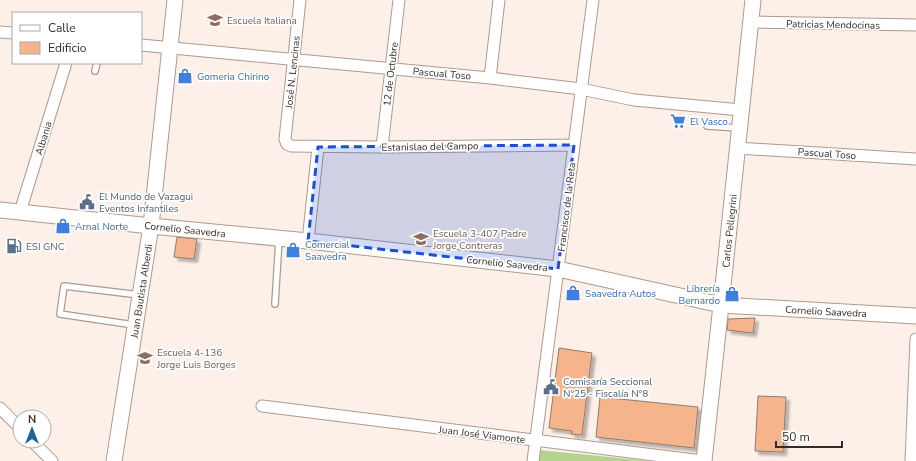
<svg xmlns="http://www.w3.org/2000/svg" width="916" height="461" viewBox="0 0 916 461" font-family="'Nunito Sans',sans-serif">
<defs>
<filter id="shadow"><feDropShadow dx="3.5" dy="3.5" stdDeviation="1" flood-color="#0004"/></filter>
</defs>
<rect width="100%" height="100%" fill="#fdf0e8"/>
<path fill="#b4d290" d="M539,450l111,11h-113z"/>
<path fill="#f6b48c" stroke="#8f7c71" filter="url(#shadow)" d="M177,237l20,2 -3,20 -20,-2z
M755,318l-2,15 -26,-3 1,-11z
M559,348l33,5 -10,82 -11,-1 1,-3 -23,-3z
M758,396l28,1 -3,55 -28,-1z
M600,397l98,10 -4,41 -98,-11z"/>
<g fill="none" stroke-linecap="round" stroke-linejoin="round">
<g stroke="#ae9a8f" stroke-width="8">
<path id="lane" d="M95,71l2,-8
M707,126l32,2
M275,304l4,-65
M134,325l-74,-11 4,-28 76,9"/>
</g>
<g stroke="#ae9a8f" stroke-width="13">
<path id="street" d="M300,0l-15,139 2,5 4,2 91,1 192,-2
M750,22l166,3
M0,32l13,1
M141,45l349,33 91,11 53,11 107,10
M490,78l9,-78
M382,147l17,-147
M737,148l179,11
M20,212l46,-149
M308,241l10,-94
M262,406l440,55
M0,408l20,20
M32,441l20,20
M533,461l60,-461
M911,461l5,-122"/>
</g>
<g stroke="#ae9a8f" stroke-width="17">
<path id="secondary" d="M0,210l151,16 157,15 250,28 163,36 195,11
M114,461l37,-235 24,-226
M704,461l17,-156 32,-305"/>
</g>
<use href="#lane" stroke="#fff" stroke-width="5.5"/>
<use href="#street" stroke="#fff" stroke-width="11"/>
<use href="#secondary" stroke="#fff" stroke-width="15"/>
</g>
<path fill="#1d4ed8" fill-opacity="0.2" stroke="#1d4ed8" stroke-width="3" stroke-dasharray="8 5" stroke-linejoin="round" d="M574,145l-16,124 -250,-28 10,-94z"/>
<defs>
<g id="school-bare" transform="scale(1.2)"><path d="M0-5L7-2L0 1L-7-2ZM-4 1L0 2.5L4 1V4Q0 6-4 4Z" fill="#8d6e63" stroke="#fff" stroke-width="2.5" paint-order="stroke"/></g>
<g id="shop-bare" transform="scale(1.2)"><path d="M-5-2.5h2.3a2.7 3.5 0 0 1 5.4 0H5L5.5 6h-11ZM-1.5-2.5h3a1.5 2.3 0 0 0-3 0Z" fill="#3f7fe0" stroke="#fff" stroke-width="2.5" paint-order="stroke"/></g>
<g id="supermarket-bare" transform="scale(1.2)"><path d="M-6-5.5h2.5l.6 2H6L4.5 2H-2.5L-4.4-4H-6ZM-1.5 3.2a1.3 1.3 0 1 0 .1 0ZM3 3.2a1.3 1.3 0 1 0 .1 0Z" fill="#3f7fe0" stroke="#fff" stroke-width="2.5" paint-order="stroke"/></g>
<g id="civic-bare" transform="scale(1.2)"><path d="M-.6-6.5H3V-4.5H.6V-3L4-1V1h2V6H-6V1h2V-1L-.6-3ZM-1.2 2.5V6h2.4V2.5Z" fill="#5c6f8a" stroke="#fff" stroke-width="2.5" paint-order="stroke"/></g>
<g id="fuel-bare" transform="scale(1.2)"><path d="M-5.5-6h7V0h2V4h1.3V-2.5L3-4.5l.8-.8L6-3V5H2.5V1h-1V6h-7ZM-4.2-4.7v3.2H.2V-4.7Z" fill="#5c6f8a" stroke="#fff" stroke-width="2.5" paint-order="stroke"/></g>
</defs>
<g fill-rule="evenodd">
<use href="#school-bare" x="215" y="20"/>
<use href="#shop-bare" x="185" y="76"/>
<use href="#supermarket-bare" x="678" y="121"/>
<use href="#civic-bare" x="87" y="202"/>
<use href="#shop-bare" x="63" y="226"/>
<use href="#school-bare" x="421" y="239"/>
<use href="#fuel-bare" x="14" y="246"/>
<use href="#shop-bare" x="293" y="250"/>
<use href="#shop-bare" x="573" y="293"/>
<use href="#shop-bare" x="732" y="294"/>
<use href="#school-bare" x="145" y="358"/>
<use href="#civic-bare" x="551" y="387"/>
</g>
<g text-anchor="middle" stroke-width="3.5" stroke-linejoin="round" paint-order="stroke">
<g font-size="10" fill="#785e54" stroke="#fff" text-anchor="start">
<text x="227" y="24">Escuela Italiana</text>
<text x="433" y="237">Escuela 3-407 Padre<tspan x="433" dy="12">Jorge Contreras</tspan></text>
<text x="157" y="356">Escuela 4-136<tspan x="157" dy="12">Jorge Luis Borges</tspan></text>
</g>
<g font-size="10" fill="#332b26" stroke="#fff">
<text transform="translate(833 24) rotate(1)" y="4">Patricias Mendocinas</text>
<text transform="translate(292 72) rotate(-84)" y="4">José N. Lencinas</text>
<text transform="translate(442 73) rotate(5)" y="4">Pascual Toso</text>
<text transform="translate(390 74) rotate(-83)" y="4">12 de Octubre</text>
<text transform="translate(43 138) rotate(-73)" y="4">Albania</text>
<text transform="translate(430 146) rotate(-1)" y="4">Estanislao del Campo</text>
<text transform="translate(827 153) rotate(4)" y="4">Pascual Toso</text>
<text transform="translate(566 207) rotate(-83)" y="4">Francisco de la Reta</text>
<text transform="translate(185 229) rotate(6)" y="4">Cornelio Saavedra</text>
<text transform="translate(729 231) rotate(-84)" y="4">Carlos Pellegrini</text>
<text transform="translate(507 263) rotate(6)" y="4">Cornelio Saavedra</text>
<text transform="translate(141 291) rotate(-81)" y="4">Juan Bautista Alberdi</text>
<text transform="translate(826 311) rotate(3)" y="4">Cornelio Saavedra</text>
<text transform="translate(482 434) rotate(7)" y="4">Juan José Viamonte</text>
</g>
<g font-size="10" fill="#366cbe" stroke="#fff" text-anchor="start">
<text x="197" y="80">Gomeria Chirino</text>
<text x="690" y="125">El Vasco</text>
<text x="75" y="230">Arnal Norte</text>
<text x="305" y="248">Comercial<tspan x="305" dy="12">Saavedra</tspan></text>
<text x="720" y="292" text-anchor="end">Librería<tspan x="720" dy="12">Bernardo</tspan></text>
<text x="585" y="297">Saavedra Autos</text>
</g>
<g font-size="10" fill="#4e5e75" stroke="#fff" text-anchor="start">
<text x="99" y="200">El Mundo de Vazagui<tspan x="99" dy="12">Eventos Infantiles</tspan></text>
<text x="26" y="250">ESI GNC</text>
<text x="563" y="385">Comisaría Seccional<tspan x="563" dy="12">N°25 - Fiscalía N°8</tspan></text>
</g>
</g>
<rect x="12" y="12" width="130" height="52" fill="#ffffff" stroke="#adaaa8"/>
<rect x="20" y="25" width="20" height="6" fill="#ffffff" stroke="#adaaa8"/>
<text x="48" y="32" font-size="12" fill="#332b26">Calle</text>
<rect x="20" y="42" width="20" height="12" fill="#f6b48c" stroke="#adaaa8"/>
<text x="48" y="52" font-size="12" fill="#332b26">Edificio</text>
<g transform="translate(32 429)"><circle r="19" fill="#ffffff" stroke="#adaaa8"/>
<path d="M0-3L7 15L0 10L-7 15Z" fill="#1b6598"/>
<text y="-6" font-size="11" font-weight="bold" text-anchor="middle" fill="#332b26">N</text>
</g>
<path d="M776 441v6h66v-6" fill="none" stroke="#332b26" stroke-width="2"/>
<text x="782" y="441" font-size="12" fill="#332b26" stroke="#ffffff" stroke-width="3" paint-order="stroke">50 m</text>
</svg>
